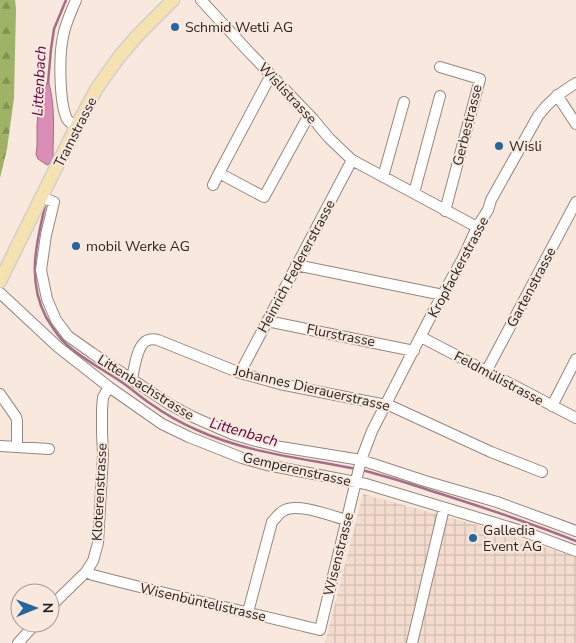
<svg xmlns="http://www.w3.org/2000/svg" width="576" height="643" viewBox="0 0 576 643" font-family="'Nunito Sans',sans-serif">
<defs>
<pattern id="industrial-grid" width="8" height="8" patternUnits="userSpaceOnUse" patternTransform="scale(1.25)"><rect width="8" height="8" fill="#f3dcce"/><path d="M0 4h8M4 0v8" fill="none" stroke="#d0bcb1"/></pattern>
<pattern id="forest-firs" width="22" height="20" patternUnits="userSpaceOnUse" patternTransform="scale(1.25)"><rect width="22" height="20" fill="#9fb367"/><path d="M5 1l3.5 6h-7zM16 11l3.5 6h-7z" fill="#829154"/></pattern>
</defs>
<rect width="100%" height="100%" fill="#f8e8de"/>
<path fill="url(#industrial-grid)" d="M363,494l117,32 96,31v86h-251z"/>
<path fill="url(#forest-firs)" d="M0,0h15l1,8 -2,90 -7,51 -7,29z"/>
<path fill="#da8eb5" stroke="#a56e88" d="M48,80c8,26 5,52 5,78l-4,6 -2,1 -9,-6 -2,-5 1,-8v-20l1,-13 6,-21z"/>
<g fill="none" stroke-linecap="round" stroke-linejoin="round">
<path stroke="#a56e88" stroke-width="2.5" d="M48,83l3,-34 3,-20 12,-29
M45,206c-9,38 -18,75 1,111 6,10 12,20 21,28 16,14 35,24 53,36 11,7 20,16 31,23 14,10 30,19 46,26 50,23 105,28 159,39
M361,470c26,6 52,15 77,23 47,15 93,30 138,48"/>
<g stroke="#96877e" stroke-width="12">
<path id="minor" d="M201,0l47,51 65,68 16,19 23,22 125,67
M440,67l40,12 -35,132
M271,75l-52,98 45,24 45,-82
M557,95l19,29
M76,127c-3,-2 -7,-5 -9,-8 -8,-16 -8,-65 -4,-82 2,-13 8,-25 13,-37
M383,177l21,-75
M213,185l6,-12
M414,193l26,-97
M41,197l13,5 -8,33 -5,35 6,29 9,21 12,16 24,17 77,51 24,13 39,17 24,7 25,6 80,13 64,21 72,21 79,29
M296,265l147,30
M0,293l58,54 51,40 53,37 27,13 53,21 25,7 99,19 159,48 51,19
M267,321l147,30
M421,337l155,81
M486,372l90,-170
M240,373l112,-213
M132,379c2,-10 5,-33 14,-38 4,-2 8,-2 12,-1l82,33 40,11 111,22 100,46 51,20
M0,394l16,23 1,4v26
M552,406l24,-47
M0,446l49,3
M86,572l7,3c75,20 151,36 227,55l37,-153 4,-17 11,-29 60,-117 31,-56 14,-31 11,-17 3,-10 47,-84c11,-15 22,-23 38,-33
M50,607l36,-35 7,-11 5,-18 5,-88 -1,-23v-23l1,-12 6,-10
M248,612l24,-90c3,-3 7,-9 11,-11 14,-9 48,5 63,9
M18,643l18,-20
M412,643l32,-135"/>
</g>
<g stroke="#d0cfce" stroke-width="15">
<path id="major" d="M0,281l76,-154 21,-39 22,-31 19,-22 35,-35"/>
</g>
<use href="#minor" stroke="#fff" stroke-width="10"/>
<use href="#major" stroke="#f6e2b0" stroke-width="12"/>
</g>
<g fill="#26669c" stroke="#f8e8de" stroke-width="2">
<circle cx="175" cy="27" r="5"/>
<circle cx="499" cy="146" r="5"/>
<circle cx="76" cy="246" r="5"/>
<circle cx="473" cy="538" r="5"/>
</g>
<g text-anchor="middle" stroke-width="4" stroke-linejoin="round" paint-order="stroke">
<g font-size="14" fill="#292320" stroke="#f8e8de" text-anchor="start">
<text x="185" y="32">Schmid Wetli AG</text>
<text x="509" y="151">Wisli</text>
<text x="86" y="251">mobil Werke AG</text>
<text x="483" y="535">Galledia<tspan x="483" dy="16">Event AG</tspan></text>
</g>
<g font-size="14" fill="#292320" stroke="#f8e8de">
<text transform="translate(288 93) rotate(47)" y="5">Wislistrasse</text>
<text transform="translate(467 125) rotate(-76)" y="5">Gerbestrasse</text>
<text transform="translate(75 132) rotate(-63)" y="5">Tramstrasse</text>
<text transform="translate(296 266) rotate(-62)" y="5">Heinrich Federerstrasse</text>
<text transform="translate(458 267) rotate(-62)" y="5">Kropfackerstrasse</text>
<text transform="translate(531 287) rotate(-62)" y="5">Gartenstrasse</text>
<text transform="translate(341 335) rotate(11)" y="5">Flurstrasse</text>
<text transform="translate(499 378) rotate(28)" y="5">Feldmülistrasse</text>
<text transform="translate(146 387) rotate(32)" y="5">Littenbachstrasse</text>
<text transform="translate(312 388) rotate(13)" y="5">Johannes Dierauerstrasse</text>
<text transform="translate(297 469) rotate(13)" y="5">Gemperenstrasse</text>
<text transform="translate(99 492) rotate(-87)" y="5">Kloterenstrasse</text>
<text transform="translate(338 554) rotate(-76)" y="5">Wisenstrasse</text>
<text transform="translate(203 602) rotate(13)" y="5">Wisenbüntelistrasse</text>
</g>
<g font-size="15" font-style="italic" fill="#610341" stroke="#f8e8de">
<text transform="translate(39 81) rotate(-87)" y="5">Littenbach</text>
<text transform="translate(244 432) rotate(16)" y="5">Littenbach</text>
</g>
</g>
<g transform="translate(35 608) rotate(89)"><circle r="24" fill="#f8e8de" stroke="#a59992"/>
<path d="M0-4L9 19L0 12L-9 19Z" fill="#26669c"/>
<text y="-8" font-size="14" font-weight="bold" text-anchor="middle" fill="#292320">N</text>
</g>
</svg>
